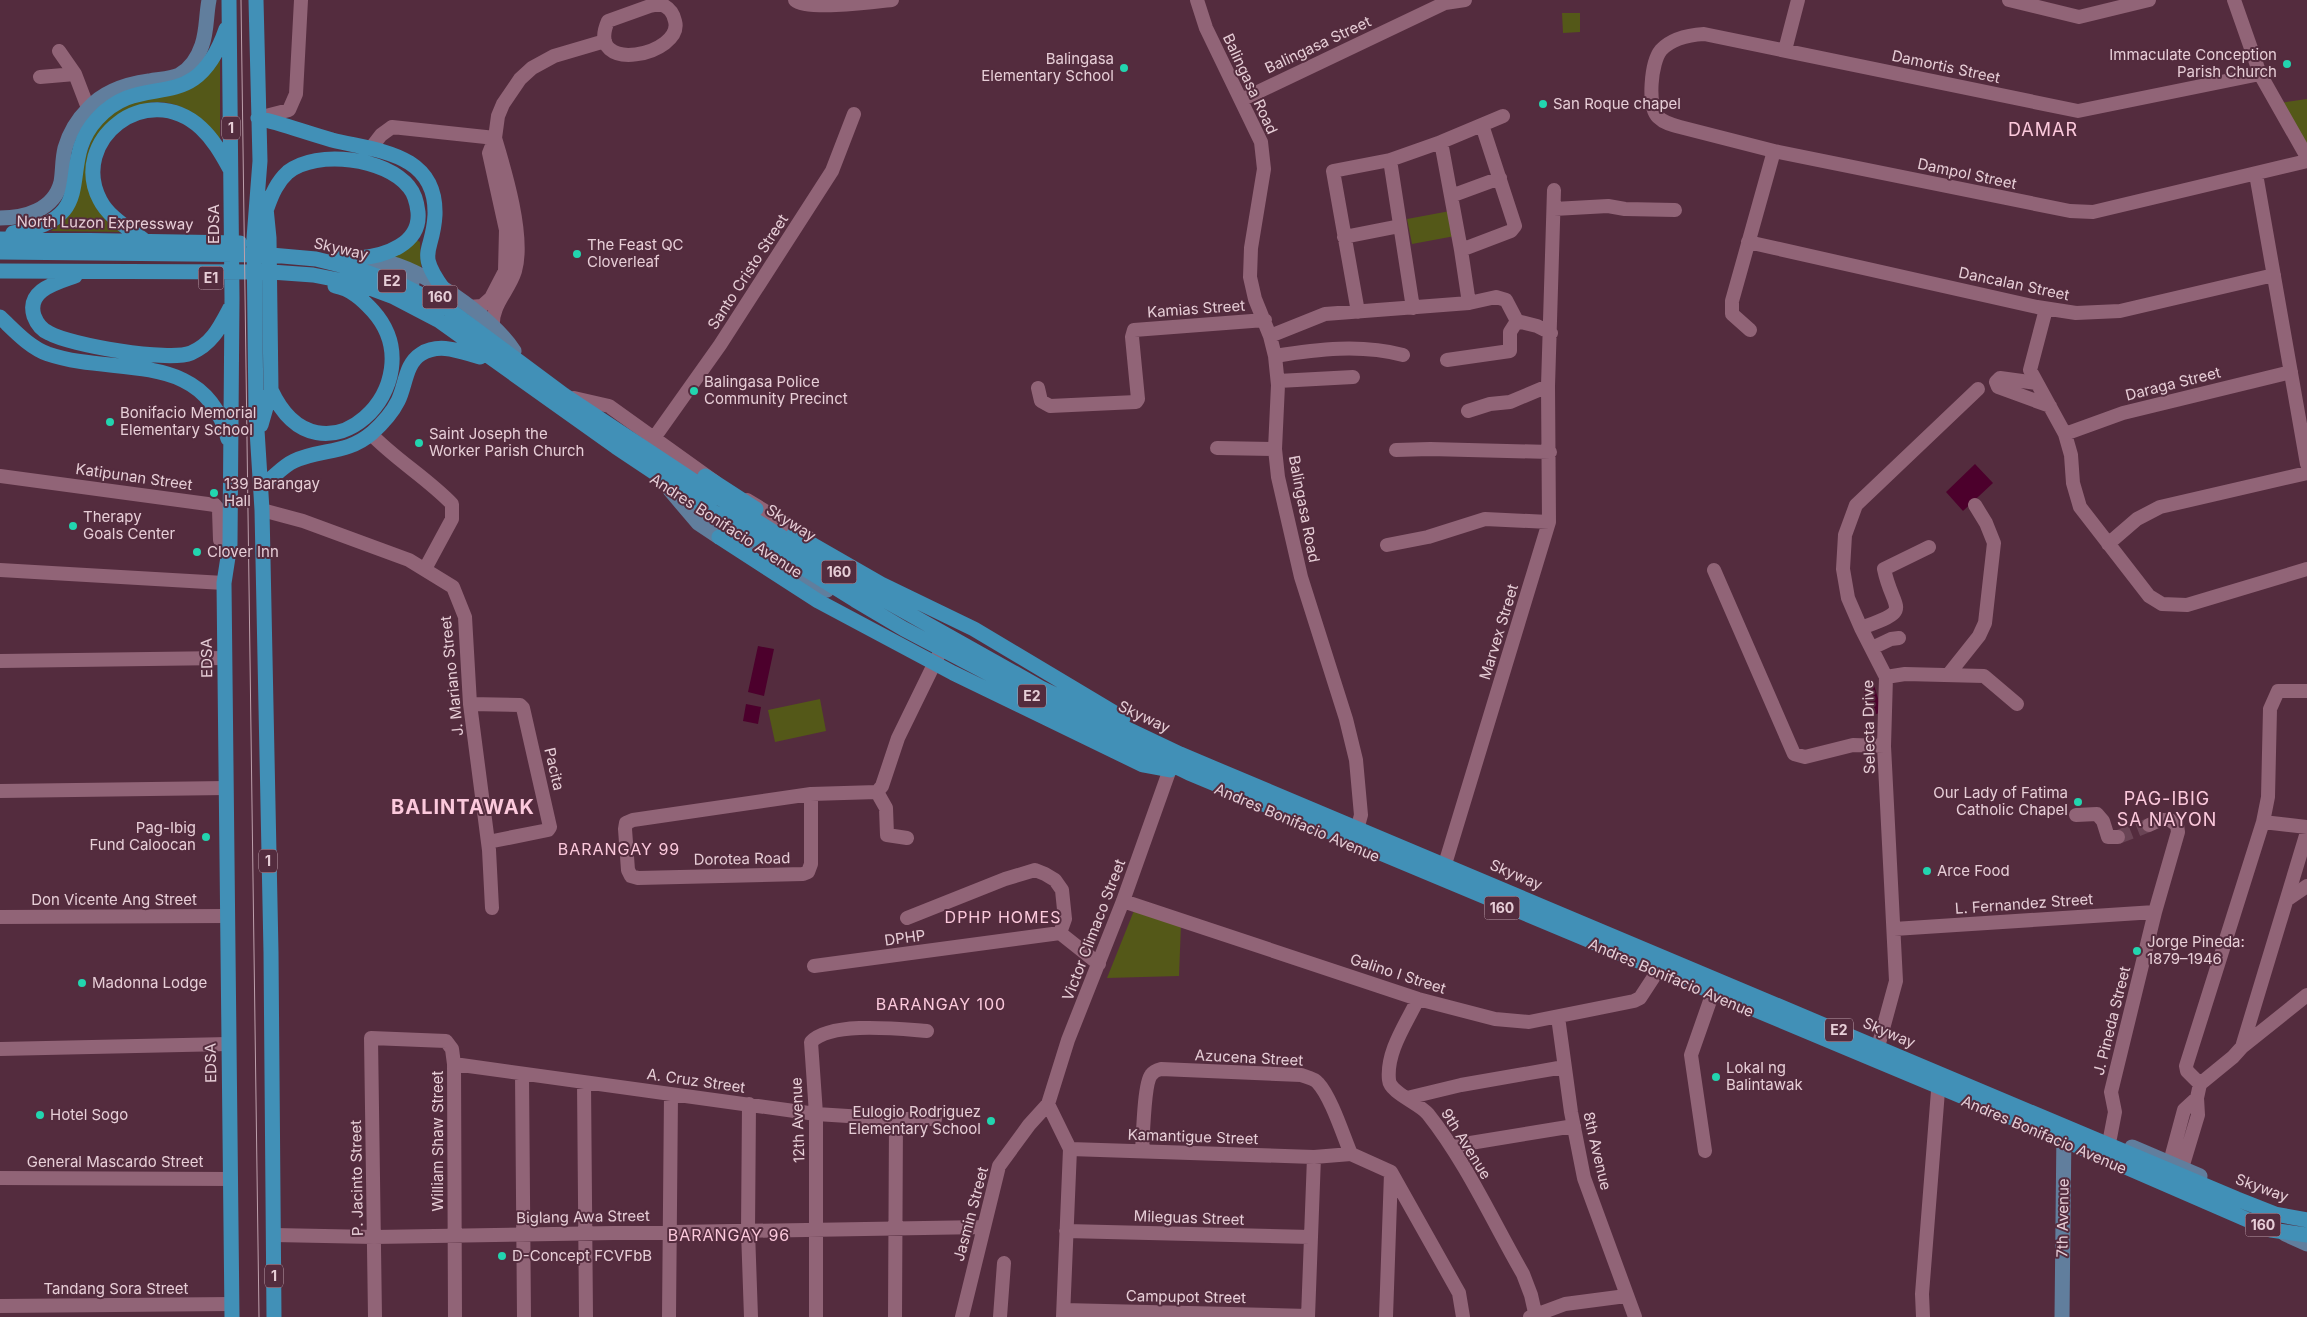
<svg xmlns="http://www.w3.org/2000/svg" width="2307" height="1317" viewBox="0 0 2307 1317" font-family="Inter,sans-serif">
<rect width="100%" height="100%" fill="#542c3e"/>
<path fill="#545818" d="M1562,13h18v19l-17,1z
M220,56v85c-16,-27 -51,-48 -82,-35 -13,4 -26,19 -38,27l-4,75 12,13 19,11 -76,-1 11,-9 33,-92 18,-17z
M2307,99v51l-27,-47z
M1450,211l5,25 -43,8 -5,-25z
M417,240l3,2 1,26 -28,-12z
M820,699l6,32 -51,11 -7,-32z
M1135,908l46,16 -2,52 -72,2z"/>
<path fill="#4c002c" d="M1975,464l18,19 -30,28 -17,-19z
M758,646l16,3 -10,47 -16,-4z
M1874,685l8,27 -11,4 -8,-28z
M746,704l15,3 -3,17 -15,-3z"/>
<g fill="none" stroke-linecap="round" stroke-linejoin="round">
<path stroke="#6a4455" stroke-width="14" stroke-dasharray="14 7" stroke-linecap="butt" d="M2118,837l31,-12"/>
<path stroke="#916477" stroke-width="14" d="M795,0c12,11 79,2 97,0
M1197,0l9,28 55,114 3,27 -13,79 -1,29 5,22 15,37 5,20 3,29 -3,64 3,28 23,100 45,142 10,41 5,55 -3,11
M2009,0l70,17 70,-17
M2234,0l26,74 47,83
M660,4c9,3 13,8 15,17 9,34 -91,55 -67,0l42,-15z
M1785,50l13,-50
M59,51l16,23 13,34
M2260,74l-182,37 -374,-77c-15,1 -32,4 -43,16 -10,12 -14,56 -3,67 6,6 14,8 22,10l94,24 296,60 23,1 214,-51
M40,77l35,-3
M1241,100l204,-97 20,-3
M258,118l31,-8 7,-16 5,-94
M1441,142l20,108 8,53
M371,148l10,-13 11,-8 103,11
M1390,160l23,148
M2256,174l51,290
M1451,196l49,-18
M1554,209l54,-3 17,3 50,1
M1344,237l56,-11
M1748,242l289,65 39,6 44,-2 154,-36
M1461,250l50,-19 4,-5 -33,-101
M468,307l14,-1 9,-8 14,-27 1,-41 -17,-77 6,-15 3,-22 5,-12 17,-25 12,-11 22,-12 51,-15
M2046,309l-16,61 35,64 6,21 2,28 7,24 69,89 13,8 25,1 120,-36
M1358,312l-25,-141 57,-11 51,-18 62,-26
M493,327c-2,-22 16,-36 22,-56 10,-34 -10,-100 -20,-133
M1750,330l-18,-16v-13l42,-150
M1270,336l55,-22 144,-11 27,-6 10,3 11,21 20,5 14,7
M1275,356c43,-7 86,-12 128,-1
M1447,360l63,-9v-19l7,-11
M1278,381l75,-4
M2037,383l-37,-5 -4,4 2,5 52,19
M1038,388l3,13 9,5 86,-4 2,-3 -6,-62 2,-7 131,-10
M574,398l35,8 106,76
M1468,411l22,-7 20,-2 38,-16
M371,434c25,26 56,44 81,70v15l-27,50
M2065,434l58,-21 168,-41
M654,438l66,-93 112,-174 22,-57
M1217,448l58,1
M1396,450l34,-1 120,3
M0,476l215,29 4,5 1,30 10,4
M747,500l61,37
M262,510l41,11 106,39 44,27 12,30 5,87 19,146 3,58
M2108,544l29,-25 23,-12 147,-34
M1387,545l41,-8 57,-18 64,3
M0,570l224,13
M1714,570l80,184 11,3 48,-12 31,1
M1861,628c54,-19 32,-16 23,-59l45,-22
M1872,648l19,-9 8,-1
M0,661l224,-3
M1948,675l31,-39 6,-13 9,-80 -8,-20 -11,-18
M1886,677l19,-3 79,2 33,28
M470,704l50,1 3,3 27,119 -2,3 -60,12
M0,791l226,-3
M877,792l9,16 1,27 20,3
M811,794v70l-3,8 -5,2 -165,4 -7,-2 -3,-6 -3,-41 1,-6 7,-3 178,-26 66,-2 5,-6 16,-48 42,-86
M2076,815l21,-1 6,7 5,16h10
M2263,822l44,5
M1442,874l107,-352 -1,-136 6,-196
M2288,899l19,-13
M1123,901l295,98 77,20 34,3 105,-21 6,-3 17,-26
M0,917l227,-1
M907,918l98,-39 30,-9 10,4 10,6 7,10 3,29 -5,14
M1894,929l261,-17
M814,966l246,-33 39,31
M1418,999c-12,25 -32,53 -29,81 1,13 30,23 39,34 38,48 64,106 95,160l8,21 5,22
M1558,1017l13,95 13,66 51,139
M2242,1047l65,-215
M0,1049l228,-5
M1875,1058l21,-77 -12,-235 2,-69 -25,-49 -13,-30 -5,-29 2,-34 11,-30 122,-116
M454,1064l362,50 80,5h39
M522,1074l2,243
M584,1082l2,235
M2200,1084l-13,-13 -1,-5 77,-244 5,-25 2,-88 8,-18h29
M1407,1098l54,-13 103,-18
M749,1104l-1,127 3,86
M1048,1104l22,45 -7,168
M2110,1138l5,-26 -4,-20 44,-180 23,-80 -1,-7 -7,-5h-10l-11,5
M1452,1146l122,-20
M1070,1149l244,8 37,-3
M1142,1151c1,-14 2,-67 9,-76 2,-3 6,-5 10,-6l140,6c6,2 13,3 17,8 13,14 25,52 33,71l40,18 68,121 4,24
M1705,1151l-14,-96 21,-60
M2170,1162l14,-52 13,-12
M2182,1168l16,-53 -1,-17 3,-14 33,-27 9,-10 65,-52
M0,1178l231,1
M1066,1231l244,6
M274,1235l100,2 609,-10
M0,1306l232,-2
M1064,1310l244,6
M375,1317l-4,-279 75,3 6,8 2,15 1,253
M669,1317l2,-223
M816,1317v-203l-5,-72c20,-21 88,-13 116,-11
M895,1317l1,-198
M962,1317l37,-151 30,-41 19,-21 20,-64 55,-139 47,-132
M1000,1317l4,-54
M1308,1317l6,-160
M1386,1317l5,-144
M1530,1317l35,-13 61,-8
M1923,1317l-1,-23 16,-203"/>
<path stroke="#617e9d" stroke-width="15" d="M0,218c25,0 54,-8 61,-36 2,-11 1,-22 4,-34 4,-14 12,-28 23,-39 15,-17 39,-25 61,-28 10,-2 21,-2 30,-6 11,-6 19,-18 23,-30 5,-14 4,-30 7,-45
M358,258l54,25
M381,261c38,5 113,57 133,90
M670,490l28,33 21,14 34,7
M767,553l33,23 27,14
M2132,1147l68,29
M2285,1234l22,10
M2062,1317l2,-189"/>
<path stroke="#4190b7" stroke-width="15" d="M229,0l3,298 -2,246 -6,39 8,734
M256,0l4,161 -6,77 2,176 6,96 9,442 3,365
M258,118c25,6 49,15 74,22 43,11 105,12 103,75 -2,39 -20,35 9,75
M267,208c5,-14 10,-26 21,-36 29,-23 98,-14 121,15 5,6 8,16 9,25 3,32 -33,44 -59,46 -6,1 -13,-2 -19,-3
M13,233c92,-15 41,-67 84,-114 47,-52 97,2 129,-90
M0,239l240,4
M145,241c-15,-12 -36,-23 -45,-41 -31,-59 46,-122 101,-72 13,12 21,27 29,41
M0,252l271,3 45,4 44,11 40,14 47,24 117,87 157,104 142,89 178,100 139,66 1057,445 38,15 32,6
M0,271l271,1 42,3 46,9 35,13 44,23 178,127 96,64 143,89 49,29 131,69 154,75 789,330 293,127 36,5
M75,276c-19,7 -49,14 -41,40 3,8 8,14 15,17 21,12 120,29 142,20 21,-9 29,-26 39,-45
M0,317c15,14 29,30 48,37 68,23 157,-6 180,85
M271,390c49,106 167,-6 102,-79 -11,-12 -22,-22 -38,-25
M261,425l10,-35 -2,-152 -4,-40
M705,476l51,33
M261,486c12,-7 20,-19 33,-25 27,-13 52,-6 78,-28 10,-9 20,-20 26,-32 8,-16 7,-37 23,-47 19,-12 40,-2 59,3
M794,534l87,50 93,45 149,89
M719,537l99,64 135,72 190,92 27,5"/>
<path stroke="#bda0ac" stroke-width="1" d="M241,0l18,1317"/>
</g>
<g fill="#22d5af" stroke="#542c3e" stroke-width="2">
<circle cx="2287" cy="64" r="5"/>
<circle cx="1124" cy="68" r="5"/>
<circle cx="1543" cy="104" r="5"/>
<circle cx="577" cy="254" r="5"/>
<circle cx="694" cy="391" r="5"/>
<circle cx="110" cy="422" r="5"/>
<circle cx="419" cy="443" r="5"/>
<circle cx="214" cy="493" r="5"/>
<circle cx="73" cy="526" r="5"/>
<circle cx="197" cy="552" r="5"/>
<circle cx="2078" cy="802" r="5"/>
<circle cx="206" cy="837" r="5"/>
<circle cx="1927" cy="871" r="5"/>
<circle cx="2137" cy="951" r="5"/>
<circle cx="82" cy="983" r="5"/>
<circle cx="1716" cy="1077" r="5"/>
<circle cx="40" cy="1115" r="5"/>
<circle cx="991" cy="1121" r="5"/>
<circle cx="502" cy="1256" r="5"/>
</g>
<g text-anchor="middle" stroke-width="4" stroke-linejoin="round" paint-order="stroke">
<g fill="#542c3e" stroke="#bb9da9" stroke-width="1">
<rect x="222" y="116.5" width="18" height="23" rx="4"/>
<rect x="198.5" y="266.5" width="25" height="23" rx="4"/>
<rect x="378" y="269.5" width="28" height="23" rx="4"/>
<rect x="422.5" y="285.5" width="35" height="23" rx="4"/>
<rect x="821.5" y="560.5" width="35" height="23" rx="4"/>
<rect x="1018" y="684.5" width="28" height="23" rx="4"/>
<rect x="259" y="849.5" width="18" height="23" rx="4"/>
<rect x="1484.5" y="896.5" width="35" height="23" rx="4"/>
<rect x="1825" y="1018.5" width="28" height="23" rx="4"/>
<rect x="2245.5" y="1213.5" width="35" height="23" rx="4"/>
<rect x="265" y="1264.5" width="18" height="23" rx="4"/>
</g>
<g font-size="14" font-weight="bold" fill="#e7ced7">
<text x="231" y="133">1</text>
<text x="211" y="283">E1</text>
<text x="392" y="286">E2</text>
<text x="440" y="302">160</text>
<text x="839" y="577">160</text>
<text x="1032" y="701">E2</text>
<text x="268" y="866">1</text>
<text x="1502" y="913">160</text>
<text x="1839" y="1035">E2</text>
<text x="2263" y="1230">160</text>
<text x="274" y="1281">1</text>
</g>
<g font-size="15" fill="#e7ced7" stroke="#542c3e">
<text transform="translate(1318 45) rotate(-25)" y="5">Balingasa Street</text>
<text transform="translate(1946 67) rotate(12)" y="5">Damortis Street</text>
<text transform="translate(1250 84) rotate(65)" y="5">Balingasa Road</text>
<text transform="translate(1967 174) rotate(12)" y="5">Dampol Street</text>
<text transform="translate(105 223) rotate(1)" y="5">North Luzon Expressway</text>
<text transform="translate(214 224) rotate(-90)" y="5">EDSA</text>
<text transform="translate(341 249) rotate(13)" y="5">Skyway</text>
<text transform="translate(748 272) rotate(-57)" y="5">Santo Cristo Street</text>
<text transform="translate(2014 284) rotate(12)" y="5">Dancalan Street</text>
<text transform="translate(1196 309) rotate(-4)" y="5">Kamias Street</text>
<text transform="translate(2173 384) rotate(-14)" y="5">Daraga Street</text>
<text transform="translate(134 477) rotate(8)" y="5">Katipunan Street</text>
<text transform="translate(1304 509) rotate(79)" y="5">Balingasa Road</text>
<text transform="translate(791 523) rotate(32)" y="5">Skyway</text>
<text transform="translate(726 526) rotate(33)" y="5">Andres Bonifacio Avenue</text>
<text transform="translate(1499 632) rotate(-73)" y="5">Marvex Street</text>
<text transform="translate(207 658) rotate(-91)" y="5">EDSA</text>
<text transform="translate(452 676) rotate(-96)" y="5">J. Mariano Street</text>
<text transform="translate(1144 717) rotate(25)" y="5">Skyway</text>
<text transform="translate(1869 727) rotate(-91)" y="5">Selecta Drive</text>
<text transform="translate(554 769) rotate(77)" y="5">Pacita</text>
<text transform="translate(1297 823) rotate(23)" y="5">Andres Bonifacio Avenue</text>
<text transform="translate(742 859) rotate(-1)" y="5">Dorotea Road</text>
<text transform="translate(1516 875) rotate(23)" y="5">Skyway</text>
<text x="114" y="905">Don Vicente Ang Street</text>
<text transform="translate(2024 904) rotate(-4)" y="5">L. Fernandez Street</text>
<text transform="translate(1094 930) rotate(-69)" y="5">Victor Climaco Street</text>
<text transform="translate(905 938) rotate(-8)" y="5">DPHP</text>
<text transform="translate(1398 974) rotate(18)" y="5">Galino Ⅰ Street</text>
<text transform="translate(1671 978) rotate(23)" y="5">Andres Bonifacio Avenue</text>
<text transform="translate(2112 1021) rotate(-76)" y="5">J. Pineda Street</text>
<text transform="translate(1889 1033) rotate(23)" y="5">Skyway</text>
<text transform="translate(1249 1058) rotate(3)" y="5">Azucena Street</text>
<text transform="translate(211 1063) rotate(-91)" y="5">EDSA</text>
<text transform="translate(696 1081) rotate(8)" y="5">A. Cruz Street</text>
<text transform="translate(798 1120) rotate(-92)" y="5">12th Avenue</text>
<text transform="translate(2044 1135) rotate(23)" y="5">Andres Bonifacio Avenue</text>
<text transform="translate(1193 1137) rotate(2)" y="5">Kamantigue Street</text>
<text transform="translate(438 1141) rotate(-90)" y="5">William Shaw Street</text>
<text transform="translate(1466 1144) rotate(58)" y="5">9th Avenue</text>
<text transform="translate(1597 1151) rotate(77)" y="5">8th Avenue</text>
<text x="115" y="1167">General Mascardo Street</text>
<text transform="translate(357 1178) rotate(-91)" y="5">P. Jacinto Street</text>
<text transform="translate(2262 1188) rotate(20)" y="5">Skyway</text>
<text transform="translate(971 1214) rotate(-75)" y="5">Jasmin Street</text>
<text transform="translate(583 1217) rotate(-1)" y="5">Biglang Awa Street</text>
<text transform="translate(1189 1218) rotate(2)" y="5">Mileguas Street</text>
<text transform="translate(2063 1218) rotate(-89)" y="5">7th Avenue</text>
<text x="116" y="1294">Tandang Sora Street</text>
<text transform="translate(1186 1297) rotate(1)" y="5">Campupot Street</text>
</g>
<g font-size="15" fill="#e7ced7" stroke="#542c3e" text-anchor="start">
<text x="2277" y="60" text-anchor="end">Immaculate Conception<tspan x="2277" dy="17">Parish Church</tspan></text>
<text x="1114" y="64" text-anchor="end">Balingasa<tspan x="1114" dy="17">Elementary School</tspan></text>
<text x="1553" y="109">San Roque chapel</text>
<text x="587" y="250">The Feast QC<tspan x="587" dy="17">Cloverleaf</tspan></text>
<text x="704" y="387">Balingasa Police<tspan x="704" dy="17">Community Precinct</tspan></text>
<text x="120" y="418">Bonifacio Memorial<tspan x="120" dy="17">Elementary School</tspan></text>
<text x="429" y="439">Saint Joseph the<tspan x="429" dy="17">Worker Parish Church</tspan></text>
<text x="224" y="489">139 Barangay<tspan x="224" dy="17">Hall</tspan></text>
<text x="83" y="522">Therapy<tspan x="83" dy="17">Goals Center</tspan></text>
<text x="207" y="557">Clover Inn</text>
<text x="2068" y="798" text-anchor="end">Our Lady of Fatima<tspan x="2068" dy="17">Catholic Chapel</tspan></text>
<text x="196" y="833" text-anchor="end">Pag-Ibig<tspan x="196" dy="17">Fund Caloocan</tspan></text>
<text x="1937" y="876">Arce Food</text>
<text x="2147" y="947">Jorge Pineda:<tspan x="2147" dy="17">1879–1946</tspan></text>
<text x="92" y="988">Madonna Lodge</text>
<text x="1726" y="1073">Lokal ng<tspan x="1726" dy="17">Balintawak</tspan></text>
<text x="981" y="1117" text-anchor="end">Eulogio Rodriguez<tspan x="981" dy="17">Elementary School</tspan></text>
<text x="50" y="1120">Hotel Sogo</text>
<text x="512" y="1261">D-Concept FCVFbB</text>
</g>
<g font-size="16" letter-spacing="1" fill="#fcc9dc" stroke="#542c3e">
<text x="619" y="855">BARANGAY 99</text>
<text x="1003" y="923">DPHP HOMES</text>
<text x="941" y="1010">BARANGAY 100</text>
<text x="729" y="1241">BARANGAY 96</text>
</g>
<g font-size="18" letter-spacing="1" fill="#fcc9dc" stroke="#542c3e">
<text x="2043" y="136">DAMAR</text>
<text x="2167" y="805">PAG-IBIG<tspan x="2167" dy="21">SA NAYON</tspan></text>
</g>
<g font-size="20" font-weight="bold" letter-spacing="1" fill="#fcc9dc" stroke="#542c3e">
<text x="463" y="814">BALINTAWAK</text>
</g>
</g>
</svg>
